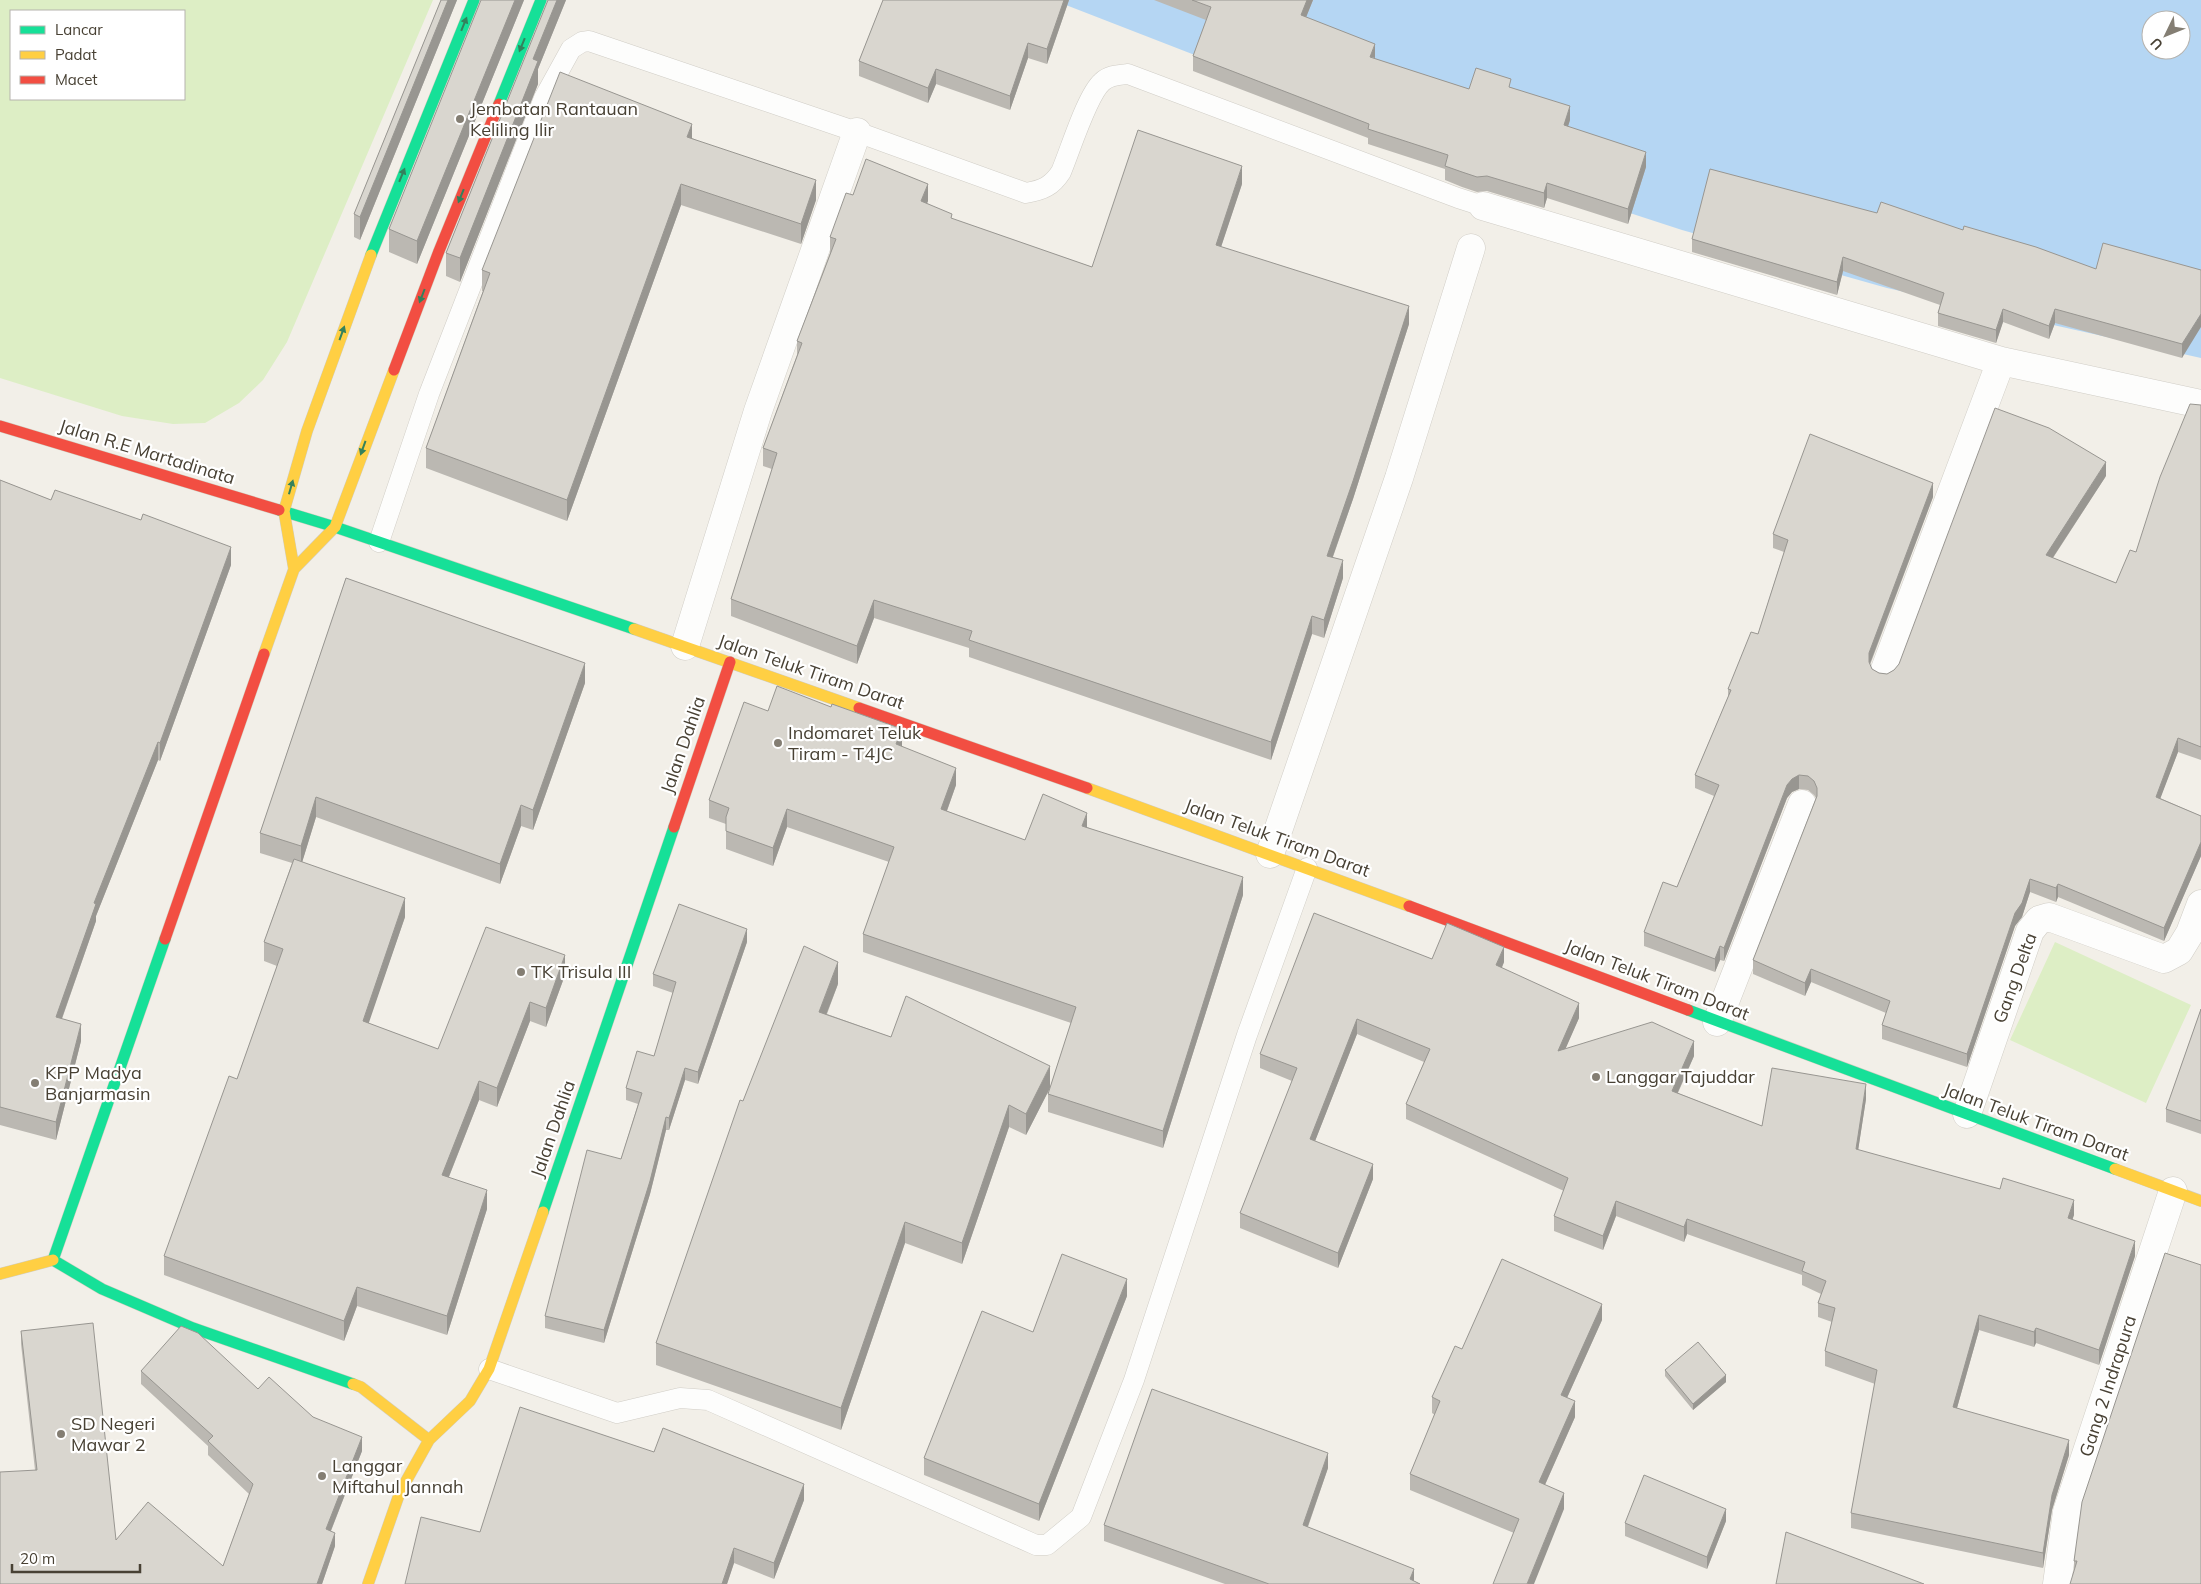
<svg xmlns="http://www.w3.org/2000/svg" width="2201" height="1584" viewBox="0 0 2201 1584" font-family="Mulish,sans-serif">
<rect width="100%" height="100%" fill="#f2efe8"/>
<path fill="#ddeec5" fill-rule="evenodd" d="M0,0h433l-146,342 -24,38 -24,23 -34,20 -32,1 -51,-8 -122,-38zM11,11h173v88h-173z
M2055,942l136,63 -45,98 -136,-63z"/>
<path fill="#b5d6f3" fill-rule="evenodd" d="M1053,0h1148v358l-314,-70 -205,-58 -230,-75zM2151,20h30v30h-30z"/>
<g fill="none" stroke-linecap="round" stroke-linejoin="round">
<g stroke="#d0cdc6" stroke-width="21">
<path id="lane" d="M379,542l50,-148 115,-296 27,-49 11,-7 7,-1 268,91 169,61c17,-3 26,-7 35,-21 9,-21 26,-77 41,-90 7,-7 17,-7 26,-8l330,124 25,8
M489,1369l128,44 63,-15 28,2 328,145h11l34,-28 53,-137 113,-345 60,-167"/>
</g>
<g stroke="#d0cdc6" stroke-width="29">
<path id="street" d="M1483,206l518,155 200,43
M685,646l73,-235 99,-279
M1884,672l117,-311
M1270,854l129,-376 72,-230
M1717,1022l85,-218
M1967,1114l63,-183 9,-11 10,-3 115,42 15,-8 11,-18 11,-29
M2057,1584l10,-72 106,-321"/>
</g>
<g stroke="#d1cdbf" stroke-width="12">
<path id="fast" d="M499,104l42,-104
M371,255l103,-255
M279,510l56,17 299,102
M1688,1010l427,159
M543,1212l131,-385
M53,1260l112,-321
M53,1260l49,29 91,39 160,56"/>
</g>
<g stroke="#d1cdbf" stroke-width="12">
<path id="slow" d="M294,569l-10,-58 23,-80 64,-176
M634,629l225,79
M264,654l30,-85 41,-42 59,-157
M1087,788l322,118
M2115,1169l86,32
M0,1274l53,-14
M353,1384l8,3 68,53
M368,1584l32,-92 29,-52 41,-39 19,-32 54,-157"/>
</g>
<g stroke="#d1cdbf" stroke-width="12">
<path id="jam" d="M394,370l45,-119 60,-147
M0,426l279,84
M859,708l228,80
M674,827l56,-165
M1409,906l279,104
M165,939l99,-285"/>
</g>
<use href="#lane" stroke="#fdfdfc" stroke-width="20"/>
<use href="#street" stroke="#fdfdfc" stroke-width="28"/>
<use href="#fast" stroke="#16e098" stroke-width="11"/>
<use href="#slow" stroke="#ffcf43" stroke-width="11"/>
<use href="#jam" stroke="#f24e42" stroke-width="11"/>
</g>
<path fill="#bbb8b2" d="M441,0h16l-97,240 -6,-3v-23z
M481,0h43l-107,264 -28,-12v-23z
M548,0h18l-28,69v15l-78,198 -14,-6v-23z
M883,0h186l-22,64 -19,-6 -18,52 -74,-26 -8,19 -69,-27v-15z
M1154,0h159l-7,17 69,42 94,30 42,-2 59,33 -2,6 78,41 -18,57 -81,-26 -3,10 -57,-17 -10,1 -15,-5 -17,-7v-11l-77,-25v-6l-175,-67v-15l13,-36z
M692,138l124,62 -15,44 -120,-39 -114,316 -141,-53v-20l57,-157h-1v-21z
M1242,184l-21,63 188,77 -56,175 -20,58 10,21 -19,60 -12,-4 -41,126 -302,-103v-9l-95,-30 -17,46 -126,-48v-17l41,-130 -9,-3v-18l34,-93v-14l33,-88v-16l23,-42 75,6 -1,2 25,16 140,48z
M1877,213l86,17 133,39 105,1 -19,88 -127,-35 -6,16 -46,-17 -7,21 -58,-17v-13l2,-8 -97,-34 -6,24 -145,-43v-13z
M2201,405v355l-23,-8 -18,46 41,18v40l-37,85 -106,-44 -2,5 -26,-10 -8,25 -7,9 -48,141 -85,-28v-14l4,-12 -75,-31 -6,14 -52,-22v-14l63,-162 -2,-3 -6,-5 -9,-1 -7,3 -5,6 -63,163 -4,-1 -5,12 -71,-26v-14l33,-45 37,-91 -19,-8v-13l33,-78v-8l30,-55 26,-82 -11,-4v-14l160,-37 -63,168 2,4 7,4 8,1 7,-4 212,-194 -53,82 63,25 20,-31z
M0,480l51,20 180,65 -71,196 -2,-1 -62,156v5l-34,98 19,22 -25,99 -56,-15z
M346,578l239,105 -52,147 -12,-4 -21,58 -184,-67 -14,45 103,55 -37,106 70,26 127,-74 -19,52 -16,-6 -33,86 -18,-7 -30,77 38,32 -40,126 -90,-29 -13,35 -180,-66v-19l73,-177 40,-113 -13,-5v-19l28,-79 -32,-10v-20z
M768,711l134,35 54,39 -9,26 78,29 62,-13 156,68 -80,253 -115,-36v-18l23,-71 -208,-71v-18l26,-72 -102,-35 -14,39 -47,-17v-25l-17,-6v-18z
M747,942l-49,142 -13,-4 -16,50h-3l-16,64 -46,149 -59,-15v-12l76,-157 17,-55 -12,-4v-12l28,-32 19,-63 -20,-7v-12z
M1432,959l72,3 -2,6 77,50 -14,31 129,7 -16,37 84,33 104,-27 -8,51 216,65 -2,4 63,37 -36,109 -63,-22 -2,4 -55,-17 -22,78 112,47 -17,55 -9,58 -192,-40v-15l24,-129 -50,-18v-15l7,-29 -14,-5v-14l3,-9 -19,-9v-10l-115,-41 -3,8 -68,-26 -13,34 -49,-19v-15l10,-25 -158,-72v-15l18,-42 -67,-28 -42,107 58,38 -35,89 -98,-40v-15l52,-132 -32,-13v-14z
M838,984l-11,30 64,23 159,51 -24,47 -17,-8 -47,137 -57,-21 -64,187 -185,-65v-22l87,-242z
M2201,1009v125l-35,-12v-13z
M2201,1265l-127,305v-9z
M1127,1296l-88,225 -115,-46v-17l109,-126z
M1602,1320l-35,78 8,19 -30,68 19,24 -50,24 -104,-43v-16l25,-59 -3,-2v-16l30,-48z
M21,1331l95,209 107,26 26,-72 -41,-39v-9l-67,-62v-13l117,18 55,28 49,34 -31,80 4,15 -13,38h-322l35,-114 -14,-126z
M1665,1370l61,12 -33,28 -28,-34z
M654,1452l150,48 -30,79 -40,-16 -7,21h-322l75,-52z
M1328,1468l-20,59 112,57h-195l-121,-43v-16z
M1726,1521l-19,48 -82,-33v-13z"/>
<path fill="#989691" d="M448,0h9l-97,240v-23z
M515,0h9l-107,264v-23z
M557,0h9l-28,69v15l-78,198v-24l73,-199z
M1064,0h5l-22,64v-15z
M1307,0h6l-12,30v-15z
M1028,43v15l-18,52v-14z
M1375,44v14l-5,-1z
M936,69v15l-8,19v-15z
M1570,106v14l-6,19v-14z
M692,124v20l-5,-7z
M1646,152v15l-18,57v-15z
M1242,166v18l-26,78v-17z
M816,180v20l-15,44v-20z
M1547,183v15l-3,10v-15z
M681,184v21l-114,316v-21z
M928,184v17l-7,17v-17z
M1843,257v14l-6,24v-13z
M1409,306v18l-56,175 -26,74v-17z
M2003,309v13l-7,21v-13z
M2055,309v14l-6,16v-13z
M2201,314v13l-19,31v-14z
M2106,462v14l-60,92v-13z
M1933,483v14l-64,169v-13z
M231,547v18l-71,196v-18z
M1343,560v18l-19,60v-18z
M874,600v18l-17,46v-18z
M1312,616v18l-41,126v-18z
M585,663v20l-52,147v-20z
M902,729v18l-6,-3z
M2178,738v14l-22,58v-13z
M158,742v18l-62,156v5l-40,114v-18l38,-114z
M956,768v17l-15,42v-18z
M1799,775v14l-7,3 -5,6 -63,163v-13l63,-163 5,-6z
M316,797v20l-15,49v-20z
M521,805v21l-21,58v-20z
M787,809v18l-14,39v-18z
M1087,813v18l-5,-5z
M2201,842v14l-37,85v-13z
M1243,877v18l-80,253v-17z
M2030,879v13l-8,25 -7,9 -48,141v-13l48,-141z
M2058,884v13l-2,5v-14z
M405,898v19l-42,123v-19z
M747,929v13l-49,142v-12z
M1720,946v14l-5,12v-13z
M1504,947v15l-8,18v-15z
M565,955v20l-19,52v-19z
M838,962v22l-19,49v-21z
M1811,969v13l-6,14v-13z
M530,1002v19l-33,86v-19z
M1579,1003v15l-21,48v-15z
M1357,1019v15l-47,120v-15z
M81,1024v17l-25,99v-18z
M1694,1041v15l-22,49v-14z
M1050,1066v22l-24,47v-21z
M685,1068v12l-16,50v-12z
M479,1081v19l-37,94v-19z
M1866,1084v15l-10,65v-15z
M1009,1105v22l-47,137v-21z
M666,1117v13l-16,64 -46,149v-13z
M1373,1164v15l-35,89v-15z
M487,1190v19l-40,126v-19z
M2074,1200v15l-6,18v-15z
M1616,1201v15l-13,34v-14z
M1687,1219v15l-3,8v-15z
M905,1222v21l-64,187v-22z
M2135,1241v15l-36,109v-15z
M1127,1279v17l-88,225v-17z
M357,1287v19l-13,35v-20z
M1602,1304v16l-41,91v-16z
M1979,1315v15l-26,92v-15z
M2036,1328v15l-2,4v-15z
M1726,1375v7l-33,28v-6z
M1575,1401v16l-36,81v-16z
M362,1437v14l-36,92v-14z
M2069,1440v15l-17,55 -9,58v-15l9,-58z
M1328,1453v15l-25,72v-15z
M804,1484v16l-30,79v-16z
M1564,1493v16l-30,75h-7z
M1726,1509v12l-19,48v-12z
M335,1533v13l-13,38h-5z
M734,1548v15l-7,21h-5z
M1414,1569v15l-4,-5z"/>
<path fill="#d9d6cf" stroke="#989691" d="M441,0h7l-88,217 -6,-3z
M481,0h34l-98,241 -28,-12z
M548,0h9l-24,59 5,2 -78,197 -14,-5z
M883,0h181l-17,49 -19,-6 -18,53 -74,-27 -8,19 -69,-27z
M1192,0h115l-6,15 74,29 -5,13 99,32 7,-21 35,11 -2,8 61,19 -6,19 82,27 -18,57 -81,-26 -3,10 -57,-17 -10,1 -15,-5 -17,-6 3,-11 -80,-26 1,-5 -176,-68 18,-49z
M560,72l132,52 -5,13 129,43 -15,44 -120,-40 -114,316 -141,-52 64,-175 -8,-3z
M1138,130l104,36 -26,79 193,61 -56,175 -26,75 16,4 -19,60 -12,-4 -41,126 -302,-102 3,-9 -98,-31 -17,46 -126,-47 46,-146 -14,-5 39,-105 -5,-2 39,-102 -6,-2 16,-44 7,2 13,-36 62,25 -7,17 31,13 -1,4 141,49z
M1710,169l167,44 4,-11 82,28 1,-4 72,21 60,22 7,-26 98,27v44l-19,30 -127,-35 -6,17 -46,-17 -7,21 -58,-17 6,-20 -101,-36 -6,25 -145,-43z
M2190,404l11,1v342l-23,-9 -22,59 45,19v26l-37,86 -106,-44 -2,4 -26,-9 -8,24 -7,10 -48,141 -85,-29 8,-24 -79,-32 -6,14 -52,-23 64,-164v-8l-3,-7 -6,-5 -9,-1 -7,4 -5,6 -63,163 -4,-2 -5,13 -71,-27 19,-50 14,5 42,-102 -24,-10 36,-85 -3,-1 23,-57 7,2 30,-94 -15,-6 37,-100 123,49 -64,170v9l3,7 7,4 8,1 7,-4 5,-6 96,-256 54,20 57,34 -60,93 70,28 14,-33 6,2 24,-75z
M0,480l51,20 4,-10 86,30 2,-6 88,33 -71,196 -2,-1 -64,161 2,1 -40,113 25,7 -25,98 -56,-15z
M346,578l239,85 -52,147 -12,-5 -21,59 -184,-67 -15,49 -41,-13z
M777,686l54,21 1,-3 70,25 -6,15 60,24 -15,41 84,31 18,-46 44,19 -5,13 161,51 -80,254 -115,-37 28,-87 -213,-73 31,-87 -107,-38 -14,39 -47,-17v-14l3,-9 -20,-8 35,-98 24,9z
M294,859l111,39 -42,123 75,28 48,-122 79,28 -19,53 -16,-6 -33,86 -18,-7 -37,94 45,15 -40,126 -90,-29 -13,34 -180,-65 65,-180 8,3 46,-130 -19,-7z
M679,904l68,25 -49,143 -13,-4 -16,50 -3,-1 -16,64 -46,149 -59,-14 42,-166 34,9 21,-66 -16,-5 11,-37 17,5 22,-74 -23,-8z
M1314,913l118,46 15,-36 57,24 -8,18 83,38 -21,48 94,-29 42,19 -22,50 90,35 10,-58 94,16 -10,65 144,40 3,-11 71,22 -6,18 67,23 -36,109 -63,-22 -2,4 -55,-17 -26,92 116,33 -17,55 -9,58 -192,-40 26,-143 -52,-19 10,-43 -17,-5 8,-22 -24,-10 3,-9 -118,-43 -3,8 -68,-26 -13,35 -49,-20 14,-38 -162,-74 24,-55 -73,-30 -47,120 63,25 -35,89 -98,-40 57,-145 -37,-14z
M804,946l34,16 -19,50 72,25 15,-41 144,70 -24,48 -17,-9 -47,138 -57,-21 -64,186 -185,-65 84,-243 3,1z
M2201,1009v112l-35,-12z
M2165,1253l36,12v319h-131l7,-23h-3l8,-59z
M1062,1254l65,25 -88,225 -115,-46 58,-147 51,21z
M1502,1259l100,45 -41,91 14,6 -36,81 25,11 -37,91h-34l26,-65 -109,-45 30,-73 -8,-4 23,-51 7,3z
M93,1323l23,217 32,-38 75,64 30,-82 -45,-43 5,-5 -72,-65 40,-45 17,7 60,56 11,-12 44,40 49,20 -36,92 9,4 -18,51h-317v-112l37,-2 -16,-139z
M1698,1342l28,33 -33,29 -28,-34z
M1152,1389l176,64 -25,72 111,44 -4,10 10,5h-151l-165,-59z
M520,1407l134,45 9,-24 141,56 -30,79 -40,-15 -12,36h-317l16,-67 59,15z
M1644,1475l82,34 -19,48 -82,-34z
M1786,1532l138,52h-148z"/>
<defs><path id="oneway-solid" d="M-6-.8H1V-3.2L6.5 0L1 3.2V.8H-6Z" transform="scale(1.25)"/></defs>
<g fill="#34815c">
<use href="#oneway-solid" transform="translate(464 24) rotate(-68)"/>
<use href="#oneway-solid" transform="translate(522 45) rotate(112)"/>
<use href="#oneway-solid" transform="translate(402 175) rotate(-68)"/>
<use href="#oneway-solid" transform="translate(461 196) rotate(112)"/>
<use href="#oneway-solid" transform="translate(422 296) rotate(111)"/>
<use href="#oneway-solid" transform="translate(342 333) rotate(-70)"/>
<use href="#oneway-solid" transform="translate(363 448) rotate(110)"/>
<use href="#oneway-solid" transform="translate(291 487) rotate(-74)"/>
</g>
<g fill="#847e73" stroke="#fff" stroke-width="2">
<circle cx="460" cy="119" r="5"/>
<circle cx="778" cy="743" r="5"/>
<circle cx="521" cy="972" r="5"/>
<circle cx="1596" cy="1077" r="5"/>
<circle cx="35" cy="1083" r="5"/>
<circle cx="61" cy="1434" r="5"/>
<circle cx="322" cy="1476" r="5"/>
</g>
<g text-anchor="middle" stroke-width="4.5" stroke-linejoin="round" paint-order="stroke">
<g font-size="18" fill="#484134" stroke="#fff" text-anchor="start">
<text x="470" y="115">Jembatan Rantauan<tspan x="470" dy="21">Keliling Ilir</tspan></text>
<text x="788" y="739">Indomaret Teluk<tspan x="788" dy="21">Tiram - T4JC</tspan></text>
<text x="531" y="978">TK Trisula III</text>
<text x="45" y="1079">KPP Madya<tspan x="45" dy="21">Banjarmasin</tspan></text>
<text x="1606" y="1083">Langgar Tajuddar</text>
<text x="71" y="1430">SD Negeri<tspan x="71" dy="21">Mawar 2</tspan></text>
<text x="332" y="1472">Langgar<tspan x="332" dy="21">Miftahul Jannah</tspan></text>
</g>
<g font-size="18" fill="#484134" stroke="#fff">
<text transform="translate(147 452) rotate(17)" y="6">Jalan R.E Martadinata</text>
<text transform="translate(811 672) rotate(19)" y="6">Jalan Teluk Tiram Darat</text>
<text transform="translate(683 745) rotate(-71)" y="6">Jalan Dahlia</text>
<text transform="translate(1277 838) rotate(20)" y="6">Jalan Teluk Tiram Darat</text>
<text transform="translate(2015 978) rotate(-70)" y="6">Gang Delta</text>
<text transform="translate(1657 980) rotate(21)" y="6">Jalan Teluk Tiram Darat</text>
<text transform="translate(2036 1122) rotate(20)" y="6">Jalan Teluk Tiram Darat</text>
<text transform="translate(553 1129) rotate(-71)" y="6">Jalan Dahlia</text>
<text transform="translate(2108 1386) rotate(-72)" y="6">Gang 2 Indrapura</text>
</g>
</g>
<rect x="10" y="10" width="175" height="90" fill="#ffffff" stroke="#b6b3ae"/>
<rect x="20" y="26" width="25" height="8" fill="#16e098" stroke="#b6b3ae"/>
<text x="55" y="35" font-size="15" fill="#484134">Lancar</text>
<rect x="20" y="51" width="25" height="8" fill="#ffcf43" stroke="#b6b3ae"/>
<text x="55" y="60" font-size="15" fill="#484134">Padat</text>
<rect x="20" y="76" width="25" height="8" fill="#f24e42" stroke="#b6b3ae"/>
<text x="55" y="85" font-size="15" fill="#484134">Macet</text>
<g transform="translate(2166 35) rotate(227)"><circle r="24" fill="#ffffff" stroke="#b6b3ae"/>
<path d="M0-4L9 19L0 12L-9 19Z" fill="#847e73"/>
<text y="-8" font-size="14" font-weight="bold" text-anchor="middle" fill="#484134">U</text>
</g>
<path d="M12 1564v8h128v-8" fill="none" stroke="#484134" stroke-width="2.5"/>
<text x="20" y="1564" font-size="15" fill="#484134" stroke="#ffffff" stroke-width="4" paint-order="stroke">20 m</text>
</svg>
